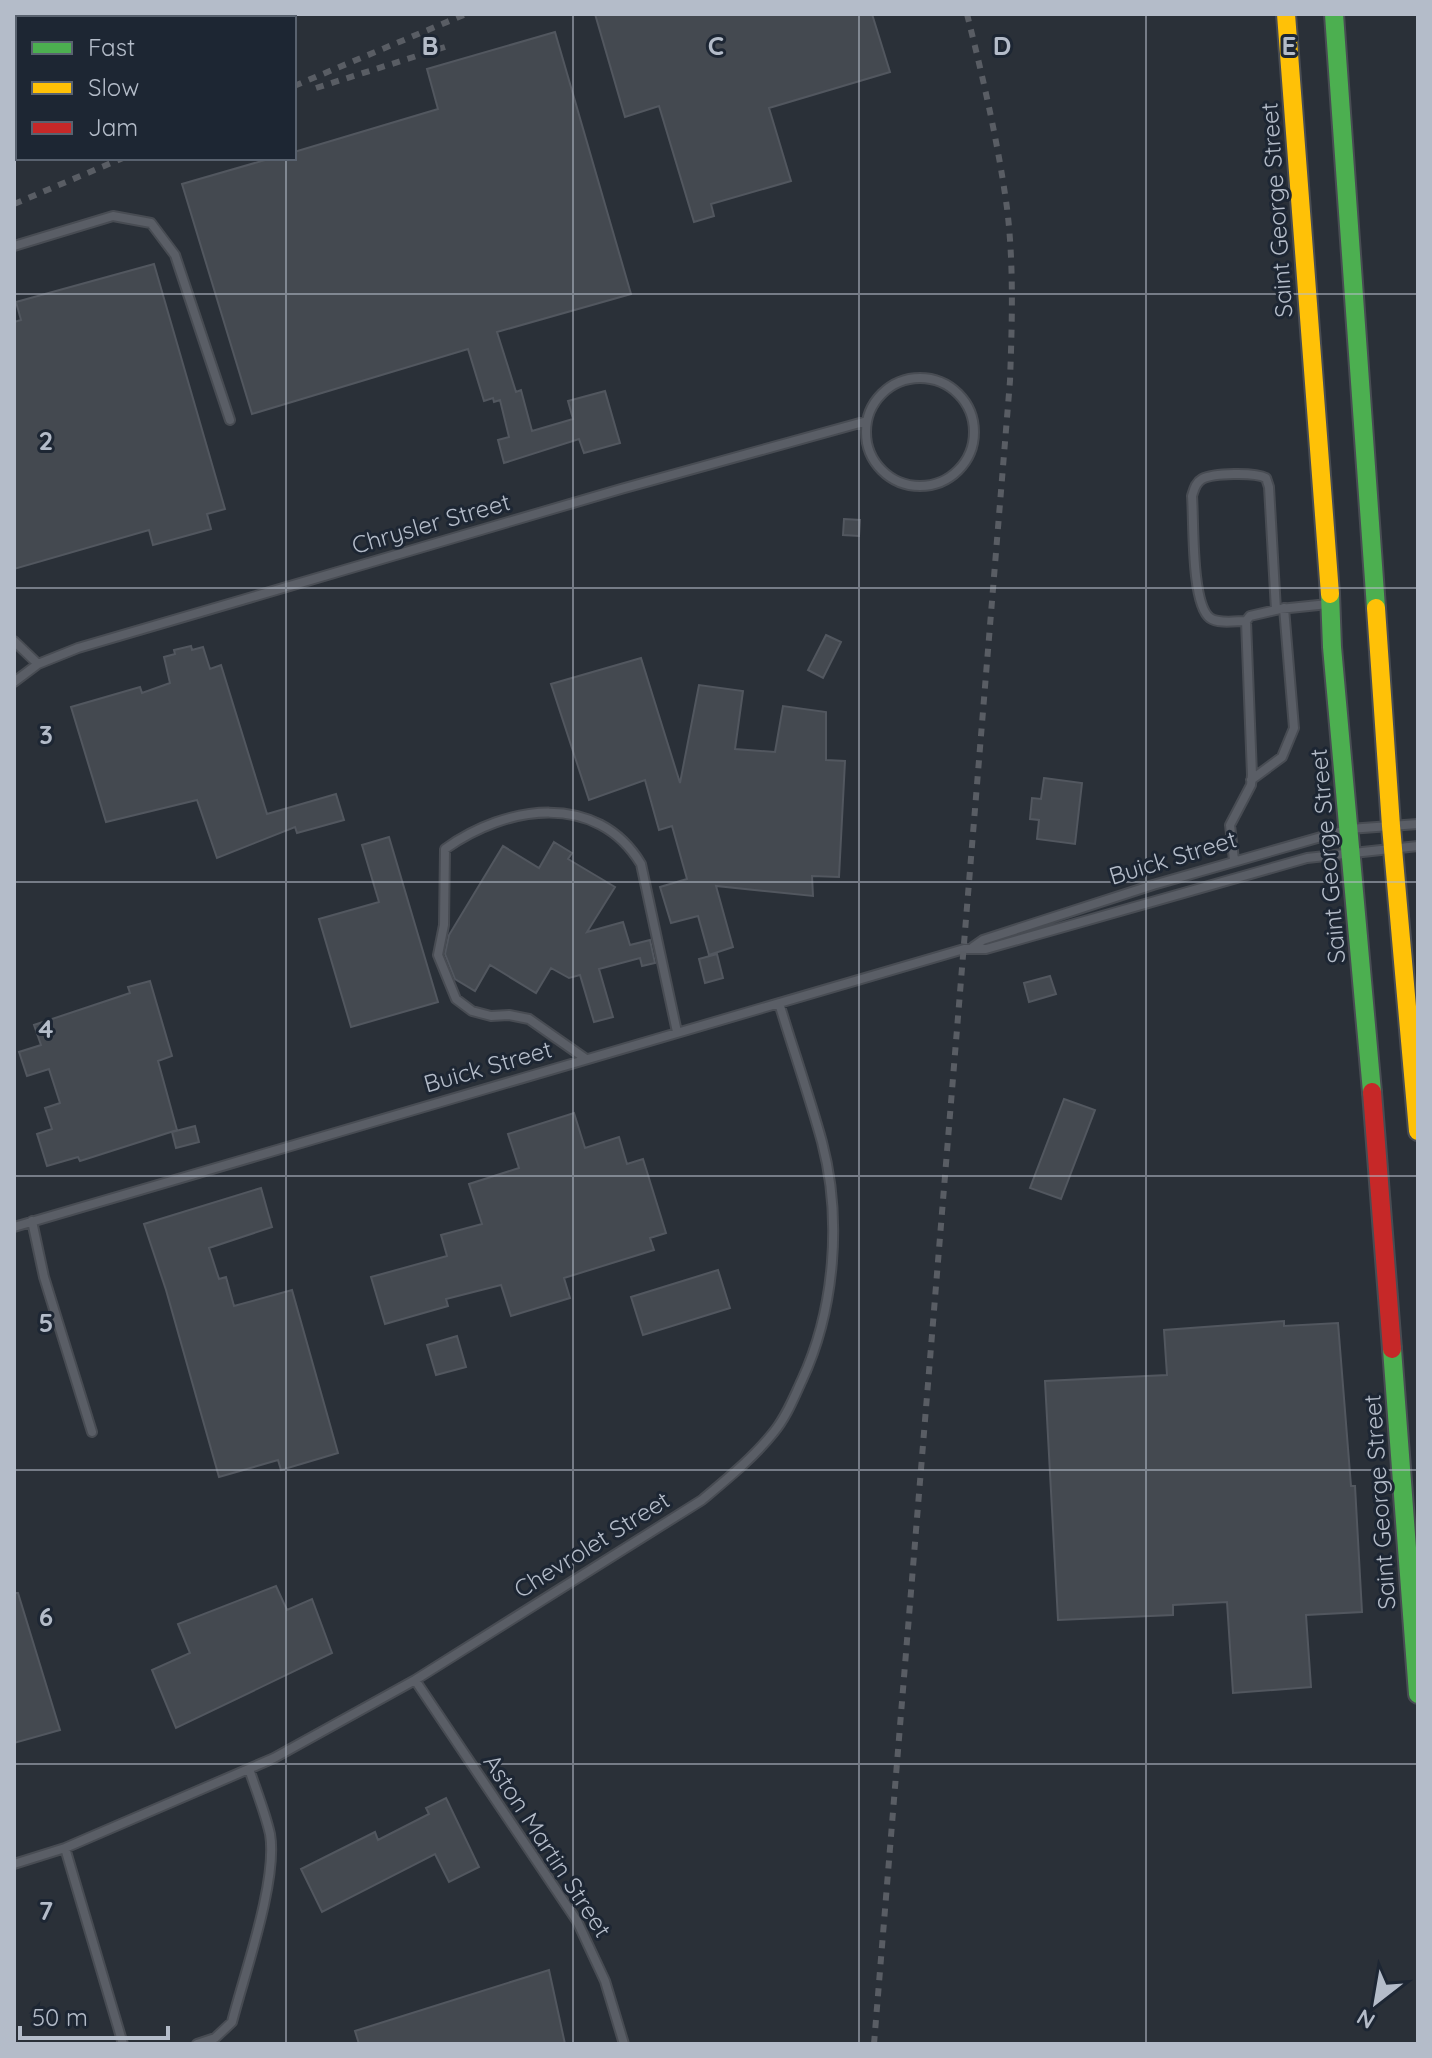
<svg xmlns="http://www.w3.org/2000/svg" width="1432" height="2058" viewBox="0 0 1432 2058" font-family="Quicksand,sans-serif">
<rect width="100%" height="100%" fill="#2a3038"/>
<g fill="none" stroke-linecap="round" stroke-linejoin="round">
<path stroke="#384963" stroke-width="6" d="M235,18l13,-4
M14,85l4,-1"/>
</g>
<path fill="#444950" stroke="#52575f" stroke-width="2" d="M595,14h277l18,58 -121,36 22,73 -80,23 3,12 -20,6 -35,-116 -34,11z
M555,32l76,262 -134,38 19,60 5,-2 11,41 41,-12 -5,-18 37,-10 15,52 -36,10 -5,-14 -75,24 -6,-23 11,-3 -9,-37 -6,2 -1,-4 -9,3 -16,-52 -216,65 -70,-230 90,-26h22v-6l144,-43 -11,-40z
M154,264l71,245 -18,5 4,15 -58,16 -4,-15 -135,39v-247l7,-2 -5,-18z
M844,519l16,1 -1,16 -16,-1z
M826,635l15,7 -18,36 -15,-8z
M191,646l1,4 11,-3 7,22 11,-4 46,149 69,-20 8,26 -47,13 -2,-6 -78,31 -20,-58 -91,22 -35,-115 69,-20 2,6 28,-10 -6,-26 11,-3 -1,-4z
M641,658l39,125 19,-98 44,6 -8,58 40,3 8,-46 43,6v48l19,1 -6,116 -27,-1 1,20 -97,-10 17,61 -24,8 -11,-39 -27,7 -11,-36 27,-8 -15,-53 -13,4 -14,-50 -56,20 -38,-116z
M1044,778l38,5 -7,61 -38,-5 2,-19 -9,-1 2,-21 9,1z
M389,837l49,165 -87,25 -32,-108 60,-17 -17,-57z
M554,842l18,11 -4,6 47,28 -28,45 36,-10 7,23 20,-5 5,23 -13,3 -2,-8 -41,11 14,48 -19,5 -14,-47 -11,3 -18,-10 -15,25 -46,-28 -15,26 -20,-12 -10,-25 4,-19 54,-89 36,22z
M717,954l6,24 -18,5 -6,-24z
M1050,976l6,18 -27,8 -5,-19z
M150,981l22,75 -14,5 19,69 -97,31 -2,-4 -31,9 -10,-32 15,-5 -7,-21 15,-5 -11,-34 -22,7 -8,-24 22,-7 -7,-20 96,-32 -2,-6z
M1064,1099l31,11 -34,89 -31,-11z
M574,1113l11,35 34,-11 8,27 16,-5 23,74 -16,5 4,12 -90,28 6,20 -59,18 -10,-31 -55,14 2,7 -63,18 -14,-47 76,-21 -6,-21 41,-11 -13,-40 50,-16 -11,-34z
M195,1126l4,16 -23,6 -4,-16z
M261,1188l11,39 -63,21 10,31 7,-2 8,29 58,-16 46,163 -57,17 -3,-10 -59,17 -53,-187 -22,-66z
M718,1270l12,38 -87,27 -12,-38z
M1284,1321v5l54,-3 13,163h4l7,126 -56,3 5,72 -78,6 -6,-91 -54,3v10l-115,5 -13,-239 122,-6 -3,-45z
M457,1336l9,31 -30,8 -9,-30z
M276,1586l11,24 25,-11 20,54 -156,75 -24,-58 38,-17 -12,-29z
M14,1593h4l42,137 -46,13z
M446,1798l33,69 -30,15 -14,-28 -113,58 -21,-43 74,-37 3,8 51,-26 -3,-6z
M549,1970l16,74h-206l-4,-13z"/>
<g fill="none" stroke-linecap="round" stroke-linejoin="round">
<g stroke="#484c53" stroke-width="12">
<path id="lane" d="M14,246l99,-30 38,7 24,32 55,165
M866 432a54 54 0 1 1 108 0a54 54 0 1 1-108 0Z
M1246,621c-10,0 -28,3 -36,-3 -19,-14 -16,-97 -18,-122 2,-6 3,-13 10,-17 11,-6 53,-7 64,-1l3,9 7,123
M14,641l24,23
M14,682l24,-18 40,-16 543,-159 246,-68
M1251,780l31,-23 12,-29 -10,-120
M1234,860l-4,-35 21,-40 1,-10 -6,-154 4,-5 30,-7 48,-5
M973,947l10,-7 170,-55 196,-56 69,-5
M586,1059l-57,-40 -20,-4 -18,1 -19,-5 -16,-12 -18,-44 6,-30 1,-76c61,-44 152,-58 196,15l36,168
M32,1221l12,56 48,155
M14,1227l950,-278h22l321,-91 111,-12
M415,1680l162,241 28,60 19,63
M65,1848l58,196
M14,1864l51,-16 209,-90 141,-78 287,-180c25,-21 51,-42 71,-67 13,-15 21,-36 29,-53 33,-71 40,-162 20,-238 -13,-47 -29,-93 -43,-139
M197,2044l18,-6 17,-16c12,-47 46,-142 38,-188 -5,-22 -14,-44 -21,-65"/>
</g>
<g stroke="#484c53" stroke-width="22">
<path id="fast" d="M1334,14l42,594
M1330,594l2,53 40,445
M1392,1349l26,345"/>
</g>
<g stroke="#484c53" stroke-width="22">
<path id="slow" d="M1286,14l44,580
M1376,608l15,218 27,305"/>
</g>
<g stroke="#484c53" stroke-width="22">
<path id="jam" d="M1372,1092l20,257"/>
</g>
<use href="#lane" stroke="#5a5e66" stroke-width="8"/>
<use href="#fast" stroke="#4caf50" stroke-width="18"/>
<use href="#slow" stroke="#ffc107" stroke-width="18"/>
<use href="#jam" stroke="#c62828" stroke-width="18"/>
<path stroke="#595d64" stroke-width="6" stroke-dasharray="8 8" stroke-linecap="butt" d="M294,86l172,-72
M316,88l129,-41
M14,204l109,-46
M874,2044l136,-1663c2,-57 4,-116 -3,-173 -9,-66 -24,-130 -40,-194"/>
</g>
<path fill="none" stroke="#b4bcc9" stroke-width="2" stroke-opacity="0.55" d="M286,14v4M573,14v2030M859,14v2030M1146,14v2030M286,158v1886M14,294h1404M14,588h1404M14,882h1404M14,1176h1404M14,1470h1404M14,1764h1404"/>
<g text-anchor="middle" stroke-width="6" stroke-linejoin="round" paint-order="stroke">
<g font-size="24" fill="#b4bcc9" stroke="#1d2633">
<text transform="translate(1277 210) rotate(-94)" y="8">Saint George Street</text>
<text transform="translate(431 524) rotate(-16)" y="8">Chrysler Street</text>
<text transform="translate(1328 856) rotate(-95)" y="8">Saint George Street</text>
<text transform="translate(1173 858) rotate(-17)" y="8">Buick Street</text>
<text transform="translate(488 1067) rotate(-16)" y="8">Buick Street</text>
<text transform="translate(1380 1502) rotate(-94)" y="8">Saint George Street</text>
<text transform="translate(592 1545) rotate(-32)" y="8">Chevrolet Street</text>
<text transform="translate(547 1846) rotate(57)" y="8">Aston Martin Street</text>
</g>
</g>
<g font-size="26" text-anchor="middle" font-weight="bold" fill="#b4bcc9" stroke="#1d2633" stroke-width="6" stroke-linejoin="round" paint-order="stroke">
<text x="430" y="55">B</text>
<text x="716" y="55">C</text>
<text x="1002" y="55">D</text>
<text x="1289" y="55">E</text>
<text x="46" y="450">2</text>
<text x="46" y="744">3</text>
<text x="46" y="1038">4</text>
<text x="46" y="1332">5</text>
<text x="46" y="1626">6</text>
<text x="46" y="1920">7</text>
</g>
<rect width="1432" height="2058" fill="none" stroke="#b4bcc9" stroke-width="32"/>
<rect x="16" y="16" width="280" height="144" fill="#1d2633" stroke="#59626f" stroke-width="2"/>
<rect x="32" y="42" width="40" height="12" fill="#4caf50" stroke="#59626f" stroke-width="2"/>
<text x="88" y="56" font-size="24" fill="#b4bcc9">Fast</text>
<rect x="32" y="82" width="40" height="12" fill="#ffc107" stroke="#59626f" stroke-width="2"/>
<text x="88" y="96" font-size="24" fill="#b4bcc9">Slow</text>
<rect x="32" y="122" width="40" height="12" fill="#c62828" stroke="#59626f" stroke-width="2"/>
<text x="88" y="136" font-size="24" fill="#b4bcc9">Jam</text>
<g transform="translate(1376 2002) rotate(211)" stroke="#1d2633" stroke-width="6" paint-order="stroke">
<path d="M0-6L14 30L0 20L-14 30Z" fill="#b4bcc9"/>
<text y="-12" font-size="22" font-weight="bold" text-anchor="middle" fill="#b4bcc9">N</text>
</g>
<path d="M20 2026v12h148v-12" fill="none" stroke="#b4bcc9" stroke-width="4"/>
<text x="32" y="2026" font-size="24" fill="#b4bcc9" stroke="#1d2633" stroke-width="6" paint-order="stroke">50 m</text>
</svg>
